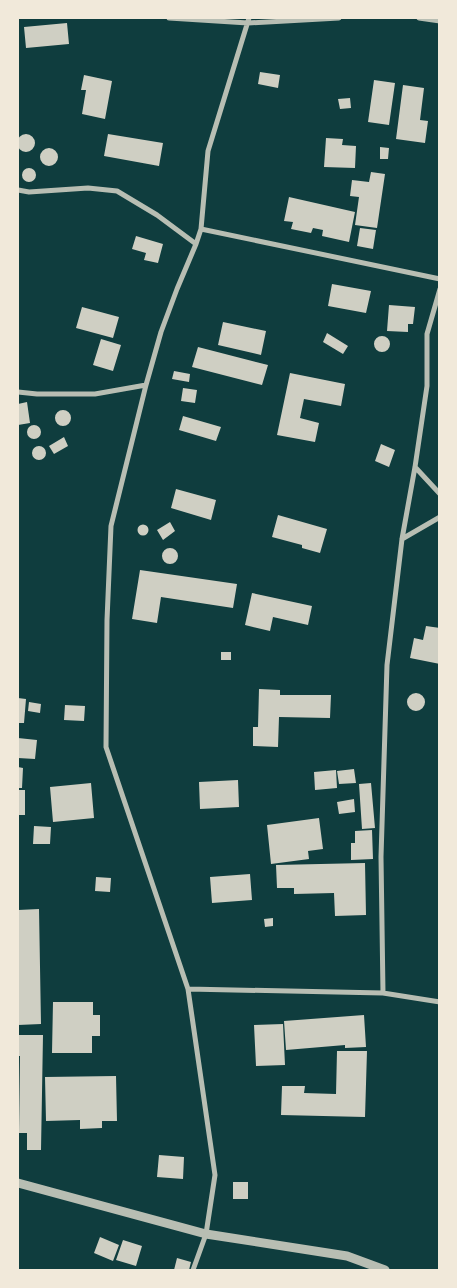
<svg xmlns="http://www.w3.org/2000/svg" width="457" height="1288" viewBox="0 0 457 1288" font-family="'Source Serif 4',serif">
<rect width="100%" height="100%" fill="#0f3d3e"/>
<path fill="#cfcfc3" d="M67,23l2,21 -43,4 -2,-21z
M260,72l20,3 -2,13 -20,-4z
M84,75l28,6 -7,38 -23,-5 4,-24h-5z
M374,80l21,3 -6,42 -21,-3z
M403,85l21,3 -4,32 8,1 -3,22 -29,-4z
M350,98l1,10 -11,1 -2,-10z
M108,134l55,9 -4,23 -55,-10z
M17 143a9 9 0 1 1 18 0a9 9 0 1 1-18 0Z
M326,138l17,1 -1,6 14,1 -1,22 -31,-1z
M380,147l9,1 -1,11h-8z
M40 157a9 9 0 1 1 18 0a9 9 0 1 1-18 0Z
M22 175a7 7 0 1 1 14 0a7 7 0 1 1-14 0Z
M371,172l14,2 -8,54 -22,-3 4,-28 -9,-1 2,-16 17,2z
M289,197l66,15 -6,30 -27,-6 1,-6 -10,-2 -2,5 -20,-4 2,-7 -9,-1z
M360,228l16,2 -3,19 -16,-3z
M136,236l27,8 -5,19 -14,-3 2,-7 -14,-4z
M332,284l39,7 -5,22 -38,-7z
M389,305l26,2 -2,17h-5v8l-21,-1z
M82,307l37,10 -6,21 -37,-10z
M223,322l43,9 -5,24 -43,-10z
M327,333l21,13 -5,8 -20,-12z
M374 344a8 8 0 1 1 16 0a8 8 0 1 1-16 0Z
M101,339l20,6 -8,26 -20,-6z
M198,347l70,18 -6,20 -70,-18z
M174,371l16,3 -1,8 -17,-3z
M290,373l55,11 -4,22 -37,-7 -4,19 19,5 -4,19 -38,-7z
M183,388l14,2 -2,13 -14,-2z
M27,402l3,21 -12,2v-21z
M55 418a8 8 0 1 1 16 0a8 8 0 1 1-16 0Z
M183,416l38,11 -5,14 -37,-11z
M27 432a7 7 0 1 1 14 0a7 7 0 1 1-14 0Z
M64,437l4,9 -14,8 -5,-8z
M381,444l14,6 -6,17 -14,-6z
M32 453a7 7 0 1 1 14 0a7 7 0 1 1-14 0Z
M176,489l40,11 -5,20 -40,-12z
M278,515l49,14 -7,24 -18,-5v-3l-30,-8z
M170,522l5,9 -12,9 -6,-10z
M137.5 530a5.5 5.5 0 1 1 11 0a5.5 5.5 0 1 1-11 0Z
M162 556a8 8 0 1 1 16 0a8 8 0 1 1-16 0Z
M140,570l97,14 -4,24 -72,-11 -4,26 -25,-4z
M252,593l60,13 -4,19 -35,-8 -3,14 -25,-6z
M426,626l14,2v36l-30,-6 4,-20 9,2z
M221,652h10v8h-10z
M259,689l21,1v5h51l-1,23 -51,-1 -1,30 -25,-1v-19h5z
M407 702a9 9 0 1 1 18 0a9 9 0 1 1-18 0Z
M18,698l8,1 -2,24h-6z
M29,702l12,2 -1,9 -12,-2z
M65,705l20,1 -1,15 -20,-1z
M18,738l19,2 -2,19 -17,-1z
M18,767l5,1 -1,20h-4z
M354,769l2,14 -17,1 -2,-13z
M336,770l1,18 -22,2 -1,-18z
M238,780l1,27 -39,2 -1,-27z
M91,783l3,35 -41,4 -3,-35z
M371,783l4,45 -13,1 -3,-45z
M18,790h7v25h-7z
M354,799l1,13 -16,2 -2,-12z
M319,818l4,31 -15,2 1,8 -38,5 -4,-39z
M34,826l17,1 -1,17h-17z
M372,830l1,29 -22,1v-17h4v-12z
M365,863l1,52 -31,1 -1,-23 -40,1v-6h-17l-1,-23z
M250,874l2,26 -40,3 -2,-26z
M96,877l15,1 -1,14 -15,-1z
M39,909l2,115 -23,1v-115z
M273,918v8l-8,1 -1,-8z
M53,1002h40v13h7v21h-8v17h-40z
M364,1015l2,32 -21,1v-3l-59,5 -2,-29z
M283,1024l2,41 -29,1 -2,-41z
M18,1035h25l-2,115h-14v-17h-8l1,-77h-2z
M337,1051h30l-2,66 -84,-2 1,-29h23l-1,7 32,1z
M116,1076l1,45h-15v7l-22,1v-9l-34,1 -1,-44z
M159,1155l25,2 -1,22 -26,-2z
M233,1182h15v17h-15z
M100,1237l19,8 -6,16 -19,-8z
M123,1240l19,6 -6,20 -20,-6z
M177,1258l14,4 -2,8h-15z"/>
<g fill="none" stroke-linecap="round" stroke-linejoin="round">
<path stroke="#b8beb3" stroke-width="5" d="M169,18l79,5 91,-5
M419,18l21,3
M18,190l11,2 59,-4 29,3 40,24 39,29
M201,229l239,50
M146,385l-35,141 -4,94 -1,127 82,242 27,186 -9,59 -13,36
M18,392l19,2h58l51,-9 15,-53 16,-43 19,-45 5,-15 7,-78 41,-133
M415,467l25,27
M402,539l38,-22
M188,989l195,4 57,9
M383,993l-2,-136 6,-192 15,-126 13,-72 12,-81v-52l13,-45"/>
<path stroke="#b8beb3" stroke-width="9" d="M18,1183l188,51 141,22 38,14"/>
</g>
<rect width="457" height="1288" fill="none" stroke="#f1e9da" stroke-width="38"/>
</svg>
